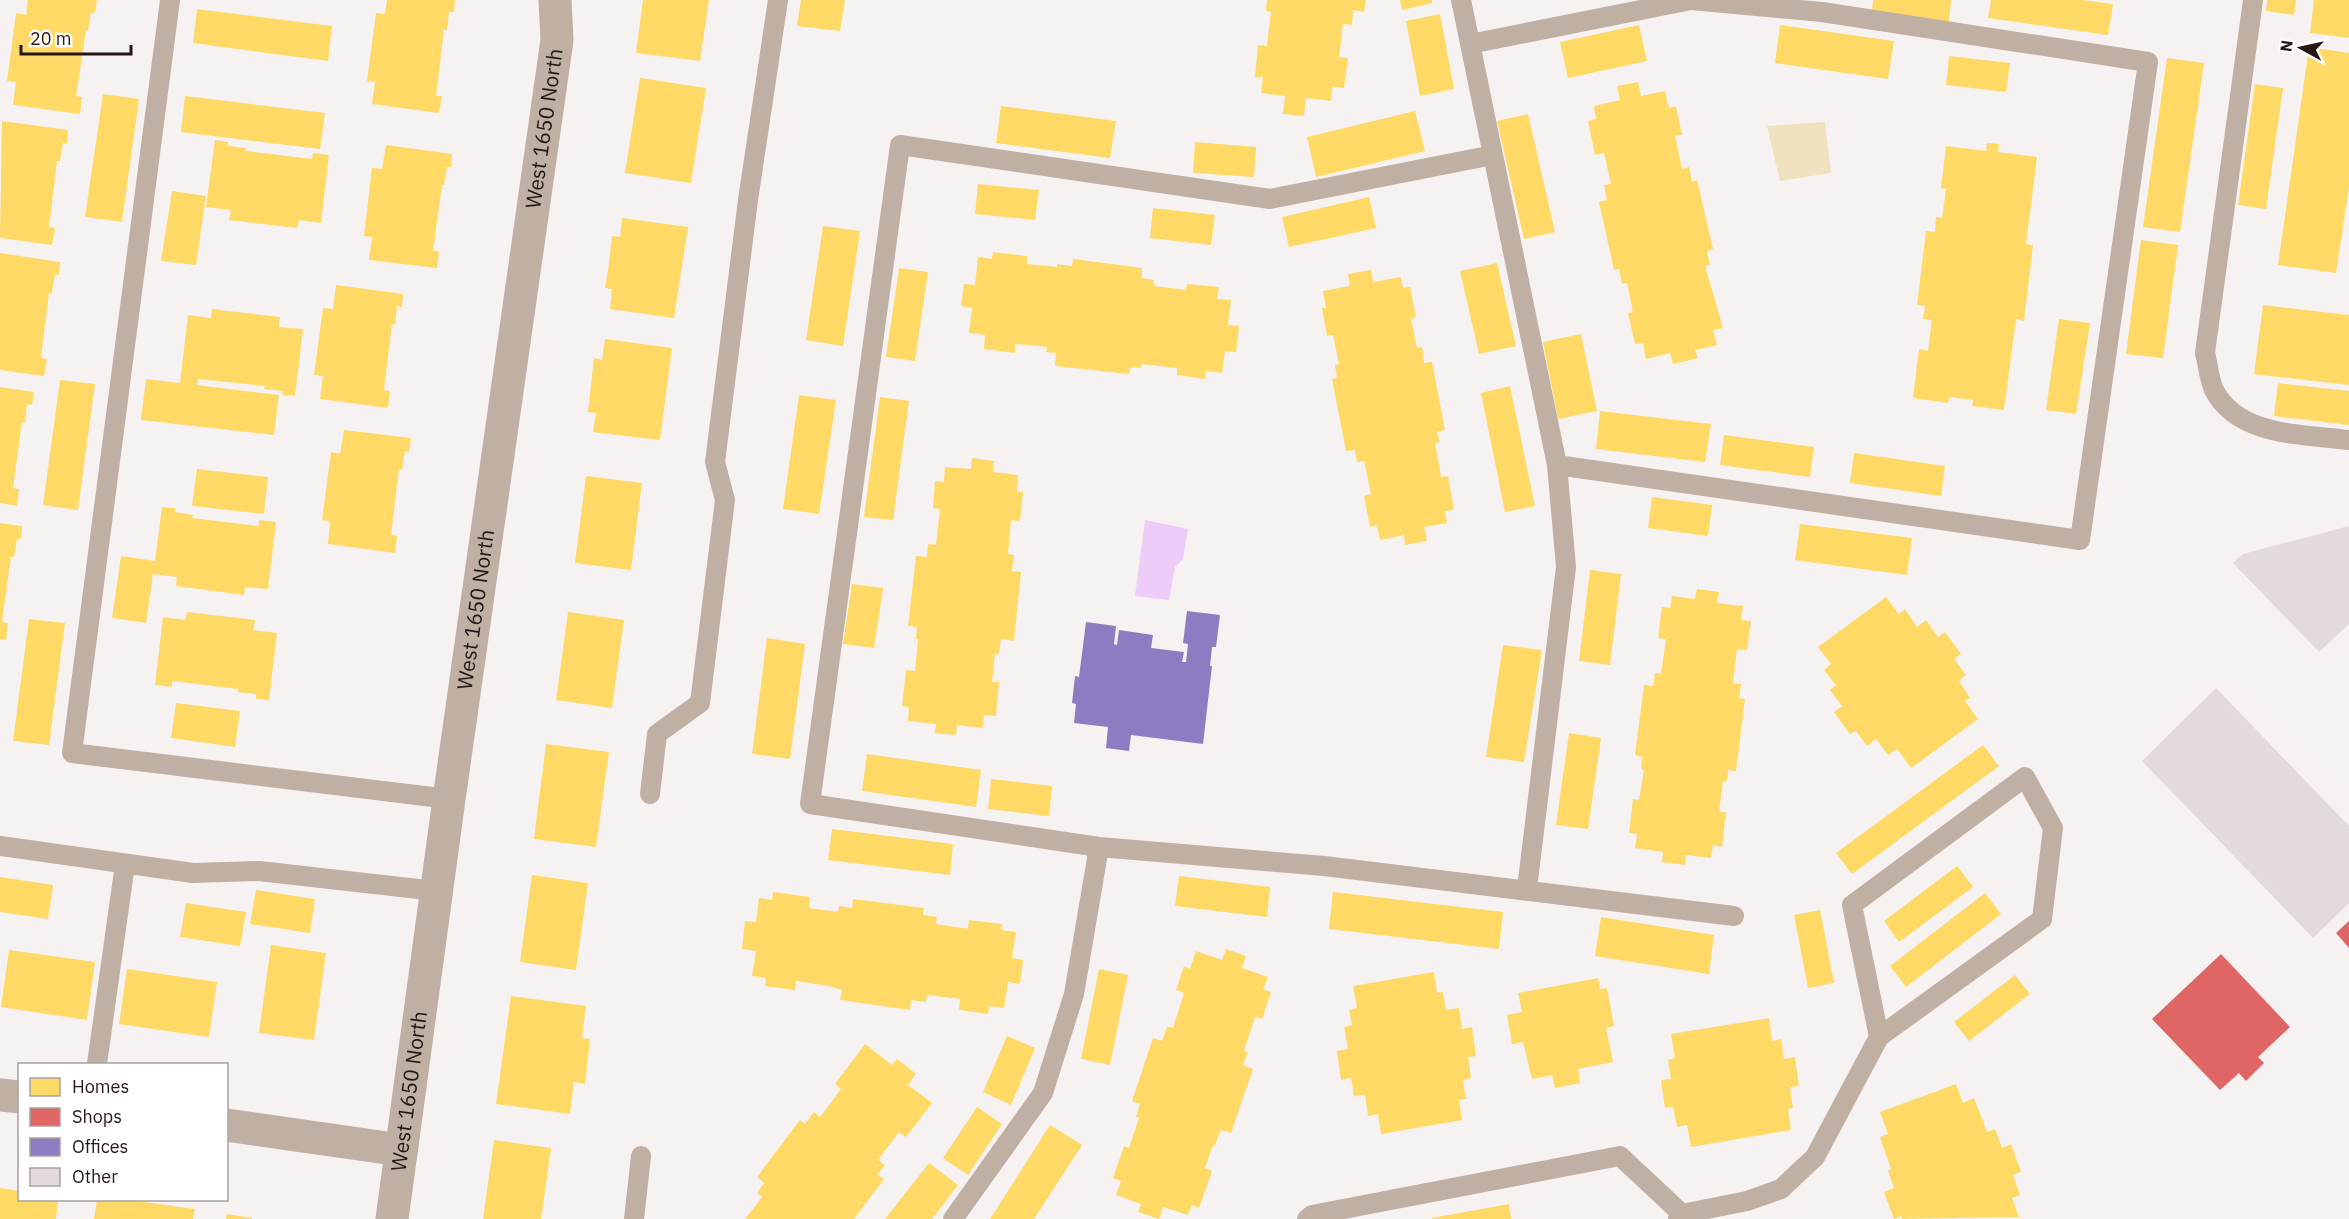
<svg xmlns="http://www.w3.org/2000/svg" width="2349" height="1219" viewBox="0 0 2349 1219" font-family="'IBM Plex Sans',sans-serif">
<rect width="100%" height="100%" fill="#f7f2f2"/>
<path fill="#f0e2be" d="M1825,122l6,51 -51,8 -13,-55z"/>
<path fill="#edccf7" d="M1145,520l43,9 -5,30 -8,8 -6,33 -34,-4z"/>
<path fill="#ffd966" d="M28,0h69l-2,13 -4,-1 -3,19 -2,-1 -10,66 6,1 -2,17 -67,-9 3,-23 -9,-1 9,-68 10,2z
M387,0h68l-1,12h-5l-2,18h-3l-8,66h6l-3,17 -67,-9 3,-22 -8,-1 9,-68 9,1z
M643,0h66l-9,61 -64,-8z
M801,0h44l-5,31 -43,-5z
M1267,0h99l-2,12 -11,-2 -1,15 -9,-1 -4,33 9,1 -4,30 -12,-1 -1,14 -25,-3 -2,18 -21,-2 2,-18 -24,-3 2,-16h-8l3,-32 9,1 4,-34 -5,-1z
M1400,0h32v3l-30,7z
M1873,0h78l-2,22 -77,-10z
M1991,0h92l30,4 -5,31 -120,-17z
M2267,0h29l-2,15 -28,-4z
M2314,0h35v38l-39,-5z
M197,9l135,17 -4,35 -135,-18z
M1440,14l14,75 -34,7 -14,-75z
M1639,25l8,36 -79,17 -8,-36z
M1780,25l114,16 -6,38 -113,-16z
M2309,47l40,6v134l-13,86 -58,-8z
M1949,56l61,7 -4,29 -60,-7z
M2167,58l37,5 -24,169 -37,-5z
M640,78l66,10 -15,95 -66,-10z
M1638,82l3,14 24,-5 4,17 7,-2 6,29 -7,1 7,33 7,-2 3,15 5,-2 16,69 -6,2 3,14 -5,1 18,62 -10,2 4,15 -22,5 3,8 -25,6 -3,-11 -24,6 -3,-16 -8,1 -7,-31 5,-1 -6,-29 -5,1 -3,-15 -5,1 -15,-68 8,-2 -3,-15 7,-1 -7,-31 -9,2 -7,-34 8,-2 -2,-13 26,-6 -3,-14z
M2255,84l28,4 -17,121 -28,-4z
M103,94l36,5 -17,123 -37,-5z
M185,96l140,17 -5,36 -139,-17z
M1001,106l115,15 -6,37 -114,-15z
M1415,111l10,40 -109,26 -9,-40z
M1528,114l27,118 -31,7 -27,-118z
M2,121l66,9 -1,14 -4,-1 -3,18h-3l-8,66 6,1 -3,17 -52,-7z
M215,140l13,2v4l18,2v3l66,8 1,-6 16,2 -8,68 -22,-3 -2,8 -68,-8 2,-10 -25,-3z
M1195,142l61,5 -2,30 -61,-4z
M1987,143l12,1 -1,8 39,5 -11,87 7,1 -9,76 -8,-2 -12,91 -32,-4 1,-6 -24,-3 -1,6 -35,-5 6,-49 9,2 4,-31 -9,-1 2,-13 -8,-1 9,-74 9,1 1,-15 6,1 4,-29 -5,-1 5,-42 40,5z
M386,145l66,9 -1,13h-4l-3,18h-2l-9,66h6l-2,17 -68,-8 3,-23 -8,-1 8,-68 10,1z
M978,184l61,6 -4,30 -60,-6z
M172,191l34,5 -10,69 -35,-4z
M1369,197l7,31 -87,19 -7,-30z
M1153,208l62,7 -4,30 -61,-7z
M622,218l66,9 -14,91 -64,-9 2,-20 -7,-1 4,-25 3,-27 8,1z
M823,226l37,5 -17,115 -37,-6z
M2141,240l37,5 -15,113 -37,-4z
M993,252l34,4v8l30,3v-3l15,2 1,-7 69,9v10l12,2v6l32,4 1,-6 32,3 -2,12 14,1 -3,25 11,1 -3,26 -11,-1 -3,22 -16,-2 -1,8 -28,-4v-7l-35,-4 -1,4 -11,-1 -1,7 -74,-8 1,-13 -10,-1 1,-5 -32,-3v9l-31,-4 1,-14 -16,-2 3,-25 -11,-2 3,-22 11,1 3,-28 14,2z
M0,253l60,9 -1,13 -4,-1 -3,19h-3l-8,65 6,1 -3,17 -44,-6z
M1497,263l19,83 -37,8 -19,-83z
M899,268l29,4 -13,89 -29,-4z
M1371,270l2,12 28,-5 2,11 7,-1 6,30 -5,2 6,29 5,-1 2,16 8,-1 13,68 -8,2 3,10 -5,1 6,34 7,-1 6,34 -9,1 2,12 -23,4 3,14 -22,4 -1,-10 -24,5 -3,-15 -7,2 -6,-31 7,-2 -7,-33 -7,1 -2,-12 -9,1 -14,-72 5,-1 -2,-13 4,-1 -6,-29 -6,1 -5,-28h4l-3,-17 27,-5 -2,-12z
M336,285l67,9 -1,13 -5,-1 -2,19 -3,-1 -8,66 6,1 -2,17 -68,-9 3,-23 -9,-1 9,-67 10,1z
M2263,305l86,10v70l-95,-11z
M212,309l68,8 -1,10 24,2 -8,67 -13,-1 1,-4 -19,-2 1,-3 -67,-7 -1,6 82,10 -5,40 -133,-15 5,-41 34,4 8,-68 23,3z
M2059,319l31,4 -14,91 -30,-4z
M1581,334l16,77 -39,8 -15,-77z
M605,339l67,9 -12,92 -67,-8 3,-19 -8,-1 6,-54 8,2z
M60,380l35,4 -17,126 -35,-5z
M2278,383l71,8v34l-75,-9z
M1510,386l25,120 -30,6 -24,-119z
M0,387l34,5 -2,13 -5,-1 -2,19 -3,-1 -9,66 6,1 -2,17 -17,-3z
M799,395l37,5 -17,114 -36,-5z
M880,397l29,4 -16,119 -29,-3z
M1600,411l111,13 -6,38 -109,-13z
M344,430l67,8 -2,14 -4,-1 -3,19 -3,-1 -8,66 6,1 -2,17 -67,-9 2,-23 -8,-1 9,-68 9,2z
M1724,435l90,12 -4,30 -90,-12z
M1854,453l91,13 -4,30 -91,-13z
M972,458l22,3 -1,11 25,3 -1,17h6l-3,29 -9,-1 -3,34 6,1 -2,16 9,1 -7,69 -13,-2 -2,15 -4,-1 -3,29h7l-3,34 -12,-1 -1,13 -26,-3 -1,10 -21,-2 1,-9 -28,-3 1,-14 -7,-1 4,-36 9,1 3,-32h-2l1,-12 -9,-1 8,-70 11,1 1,-13 8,1 4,-36 -7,-1 2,-27 9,1 1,-15 26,2z
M197,469l71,8 -4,37 -72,-8z
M586,476l56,7 -11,87 -56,-7z
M1652,497l60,8 -4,31 -60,-8z
M162,507l13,1v4l18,3 -1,3 67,8v-6l17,2 -8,67 -23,-2 -1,8 -68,-9 1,-9 -24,-3 -7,49 -34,-5 9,-62 34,5z
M0,523l22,3 -1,13h-4l-3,18h-3l-9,65 6,1 -2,17 -6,-1z
M1800,524l112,14 -5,37 -112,-15z
M1590,570l31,4 -11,91 -31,-4z
M852,584l31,4 -9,60 -31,-4z
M1697,589l22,3 -2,11 26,3 -2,14 10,1 -4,29 -10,-1 -4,34 8,1 -2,14 6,1 -9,72 -8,-1 -1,11h-4l-4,31h7l-4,35 -9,-2 -2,13 -25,-3 -1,10 -23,-3 1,-10 -28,-4 2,-14 -8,-1 4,-34 6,1 5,-30 -3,-1 1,-12 -7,-2 9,-70 9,1 2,-13 6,1 5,-35 -8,-1 4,-31 8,1 2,-12 23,3z
M1886,597l13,17 6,-5 12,18 9,-7 12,17 7,-5 16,22 -7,5 12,16 -7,6 11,17 -5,3 13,18 -67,49 -14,-19 -9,6 -12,-16 -9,7 -11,-15 -6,3 -16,-22 8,-6 -12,-16 6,-5 -12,-15 7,-6 -13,-17z
M187,612l68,8 -2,10 24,3 -8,67 -13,-1v-5l-18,-2v-3l-66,-8v6l-17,-2 8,-68 22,3z
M568,612l56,8 -12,88 -56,-8z
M29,619l36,4 -16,122 -36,-4z
M767,638l38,6 -15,115 -38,-5z
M1503,645l39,5 -18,112 -38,-5z
M176,703l64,8 -5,36 -64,-9z
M1569,733l32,5 -13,91 -32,-4z
M546,744l63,8 -13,95 -62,-8z
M1983,745l16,21 -147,108 -16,-21z
M867,754l114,16 -5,37 -114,-16z
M991,779l61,7 -3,30 -61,-7z
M832,829l121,15 -3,31 -122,-15z
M1957,866l16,21 -74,55 -15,-21z
M532,875l56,8 -12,87 -56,-8z
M1179,876l91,11 -3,30 -92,-11z
M0,877l53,8 -5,34 -48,-7z
M256,890l59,9 -5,34 -60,-9z
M773,892l37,5 -1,11 29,4 1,-6 13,2 1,-9 71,9 -1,7 14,2 -1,7 32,5 1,-9 33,4 -1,6 15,2 -4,26 11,2 -3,24 -12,-2 -4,26 -15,-2 -1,8 -29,-4 1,-11 -33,-4 -1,7 -15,-2 -1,10 -70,-10 2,-10 -13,-4 -33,-5 -1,9 -30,-4 1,-8 -14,-2 4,-25 -14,-2 3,-28 11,1 3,-24 13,2z
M1333,892l170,20 -4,37 -170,-20z
M1985,893l16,21 -95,73 -16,-21z
M186,903l60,9 -6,34 -60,-9z
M1820,910l14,73 -26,5 -14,-73z
M1601,917l113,18 -5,39 -114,-18z
M271,945l55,8 -12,87 -55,-7z
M1226,949l20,7 -4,12 26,9 -5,12 8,3 -9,27 -7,-2 -11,34 4,1 -5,13 10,4 -22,64 -10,-3 -6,15h-2l-8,23 7,3 -13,37 -7,-3 -4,10 -25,-8 -4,12 -21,-7 3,-8 -25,-9 5,-14 -8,-3 11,-32 5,2 10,-30 -3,-1 4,-13 -8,-3 21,-63 9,3 5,-14 6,1 11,-35 -8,-3 8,-24 6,3 6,-18 26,9z
M9,950l86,12 -8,58 -86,-13z
M127,969l90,13 -8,55 -90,-13z
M1099,969l29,6 -18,90 -29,-6z
M1434,972l3,21 6,-1 3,18 13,-2 3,21 10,-2 4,29 -8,1 3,21 -8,2 3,19 -7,1 3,20 -81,14 -3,-20 -10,2 -3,-21 -11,1 -3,-18 -10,2 -4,-29 11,-2 -4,-22 8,-2 -3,-15 8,-2 -4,-22z
M2015,975l15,19 -61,47 -15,-19z
M1598,978l2,11 7,-1 7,38 -8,2 7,34 -35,7 2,14 -25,5 -3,-13 -20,4 -9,-37 -11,2 -5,-29 15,-3 -4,-19z
M511,996l75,10 -4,32 8,1 -5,45 -11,-2 -4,32 -74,-10z
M1769,1018l3,23 9,-2 3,20 11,-2 4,29 -9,1 3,21 -5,1 3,21 -100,17 -4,-22 -10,2 -4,-20 -8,1 -4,-28 10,-1 -3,-19 7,-2 -4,-24z
M1007,1036l28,12 -24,57 -28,-13z
M865,1044l27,21 5,-6 19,15 -8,11 24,18 -26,34 -7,-5 -21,28 7,5 -8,10 7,4 -30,40h-109l17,-22 -5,-4 7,-10 -7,-6 43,-57 5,4 9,-12 6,5 21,-28 -6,-5z
M1956,1084l7,19 11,-5 13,34 8,-3 7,19 9,-4 10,28 -8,3 7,20 -8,3 7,19 -117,2 -1,-3 -7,3 -10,-27 10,-4 -6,-17 3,-2 -11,-32 8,-3 -8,-22z
M977,1107l25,17 -34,51 -25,-17z
M1050,1125l32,20 -48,74h-44z
M494,1140l57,8 -10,71h-58z
M929,1163l29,22 -26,34h-47z
M0,1188l20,3v9h38l-2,19h-56z
M97,1200h33l65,9 -2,10h-99z
M1509,1204l2,15h-79v-1z
M227,1214l25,4v1h-26z"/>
<path fill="#e06666" d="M2349,921v27l-13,-15z
M2221,954l69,73 -32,30 6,6 -18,18 -7,-8 -19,17 -68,-71z"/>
<path fill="#8e7cc3" d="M1187,611l33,4 -4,32h-4l-2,19h2l-9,78 -72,-9 -2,16 -23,-3 2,-21 -34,-4 2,-19 -4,-1 3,-27 4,1 7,-55 30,4 -2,18 3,1 2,-15 34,5 -2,13 33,4 -2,10h4l2,-18 -5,-1z"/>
<path fill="#e3dadd" d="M2349,526v98l-30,28 -86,-89 10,-9z
M2216,688l133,138v77l-36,35 -171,-177z"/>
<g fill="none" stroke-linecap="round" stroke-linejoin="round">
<path stroke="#c0b0a4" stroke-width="20" d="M170,0l-98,753 377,46
M1461,0l96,465 9,102 -39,322
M2253,0l-48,353c3,11 4,26 9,37 24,47 90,44 135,50
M1470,44l221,-44 131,12 326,50 -68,478 -523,-75
M1493,155l-223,44 -370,-54 -90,659 289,43 225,19 410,50
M650,794l7,-60 43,-31 25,-203 -10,-38 33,-262 30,-200
M0,846l193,27 66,-2 177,20
M97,1064l28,-200
M634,1219l7,-63
M953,1219l90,-126 31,-99 25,-147
M1307,1219l5,-4 308,-59 62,58
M1678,1219l4,-5 65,-13 34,-12 34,-32 64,-120 163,-118 11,-91 -28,-51 -173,128 27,132"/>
<g stroke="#c0b0a4" stroke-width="33">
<path d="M0,1095l20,2"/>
<path d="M226,1125l175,25"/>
<path id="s1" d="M392,1219l57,-420 108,-759 -2,-40"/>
</g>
</g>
<g text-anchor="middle" stroke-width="6" stroke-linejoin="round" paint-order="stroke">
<g font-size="21" fill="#261716" stroke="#fff">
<text dy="7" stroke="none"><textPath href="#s1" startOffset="1101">West 1650 North</textPath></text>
<text dy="7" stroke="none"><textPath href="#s1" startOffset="615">West 1650 North</textPath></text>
<text dy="7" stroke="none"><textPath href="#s1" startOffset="129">West 1650 North</textPath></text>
</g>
</g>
<rect x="18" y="1063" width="210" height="138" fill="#ffffff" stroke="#a8a2a2" stroke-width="1.5"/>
<rect x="30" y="1078" width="30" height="18" fill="#ffd966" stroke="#a8a2a2" stroke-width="1.5"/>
<text x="72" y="1093" font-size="18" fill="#261716">Homes</text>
<rect x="30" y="1108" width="30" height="18" fill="#e06666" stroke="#a8a2a2" stroke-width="1.5"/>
<text x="72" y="1123" font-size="18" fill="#261716">Shops</text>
<rect x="30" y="1138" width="30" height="18" fill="#8e7cc3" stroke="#a8a2a2" stroke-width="1.5"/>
<text x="72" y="1153" font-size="18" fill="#261716">Offices</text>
<rect x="30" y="1168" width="30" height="18" fill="#e3dadd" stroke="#a8a2a2" stroke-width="1.5"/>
<text x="72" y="1183" font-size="18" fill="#261716">Other</text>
<g transform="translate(2301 48) rotate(278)" stroke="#ffffff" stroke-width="4.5" paint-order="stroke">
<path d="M0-4.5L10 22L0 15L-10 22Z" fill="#261716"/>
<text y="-9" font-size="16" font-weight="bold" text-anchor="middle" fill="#261716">N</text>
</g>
<path d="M21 45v9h110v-9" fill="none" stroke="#261716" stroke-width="3"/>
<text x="30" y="45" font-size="18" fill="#261716" stroke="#ffffff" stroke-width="4.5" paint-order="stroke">20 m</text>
</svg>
